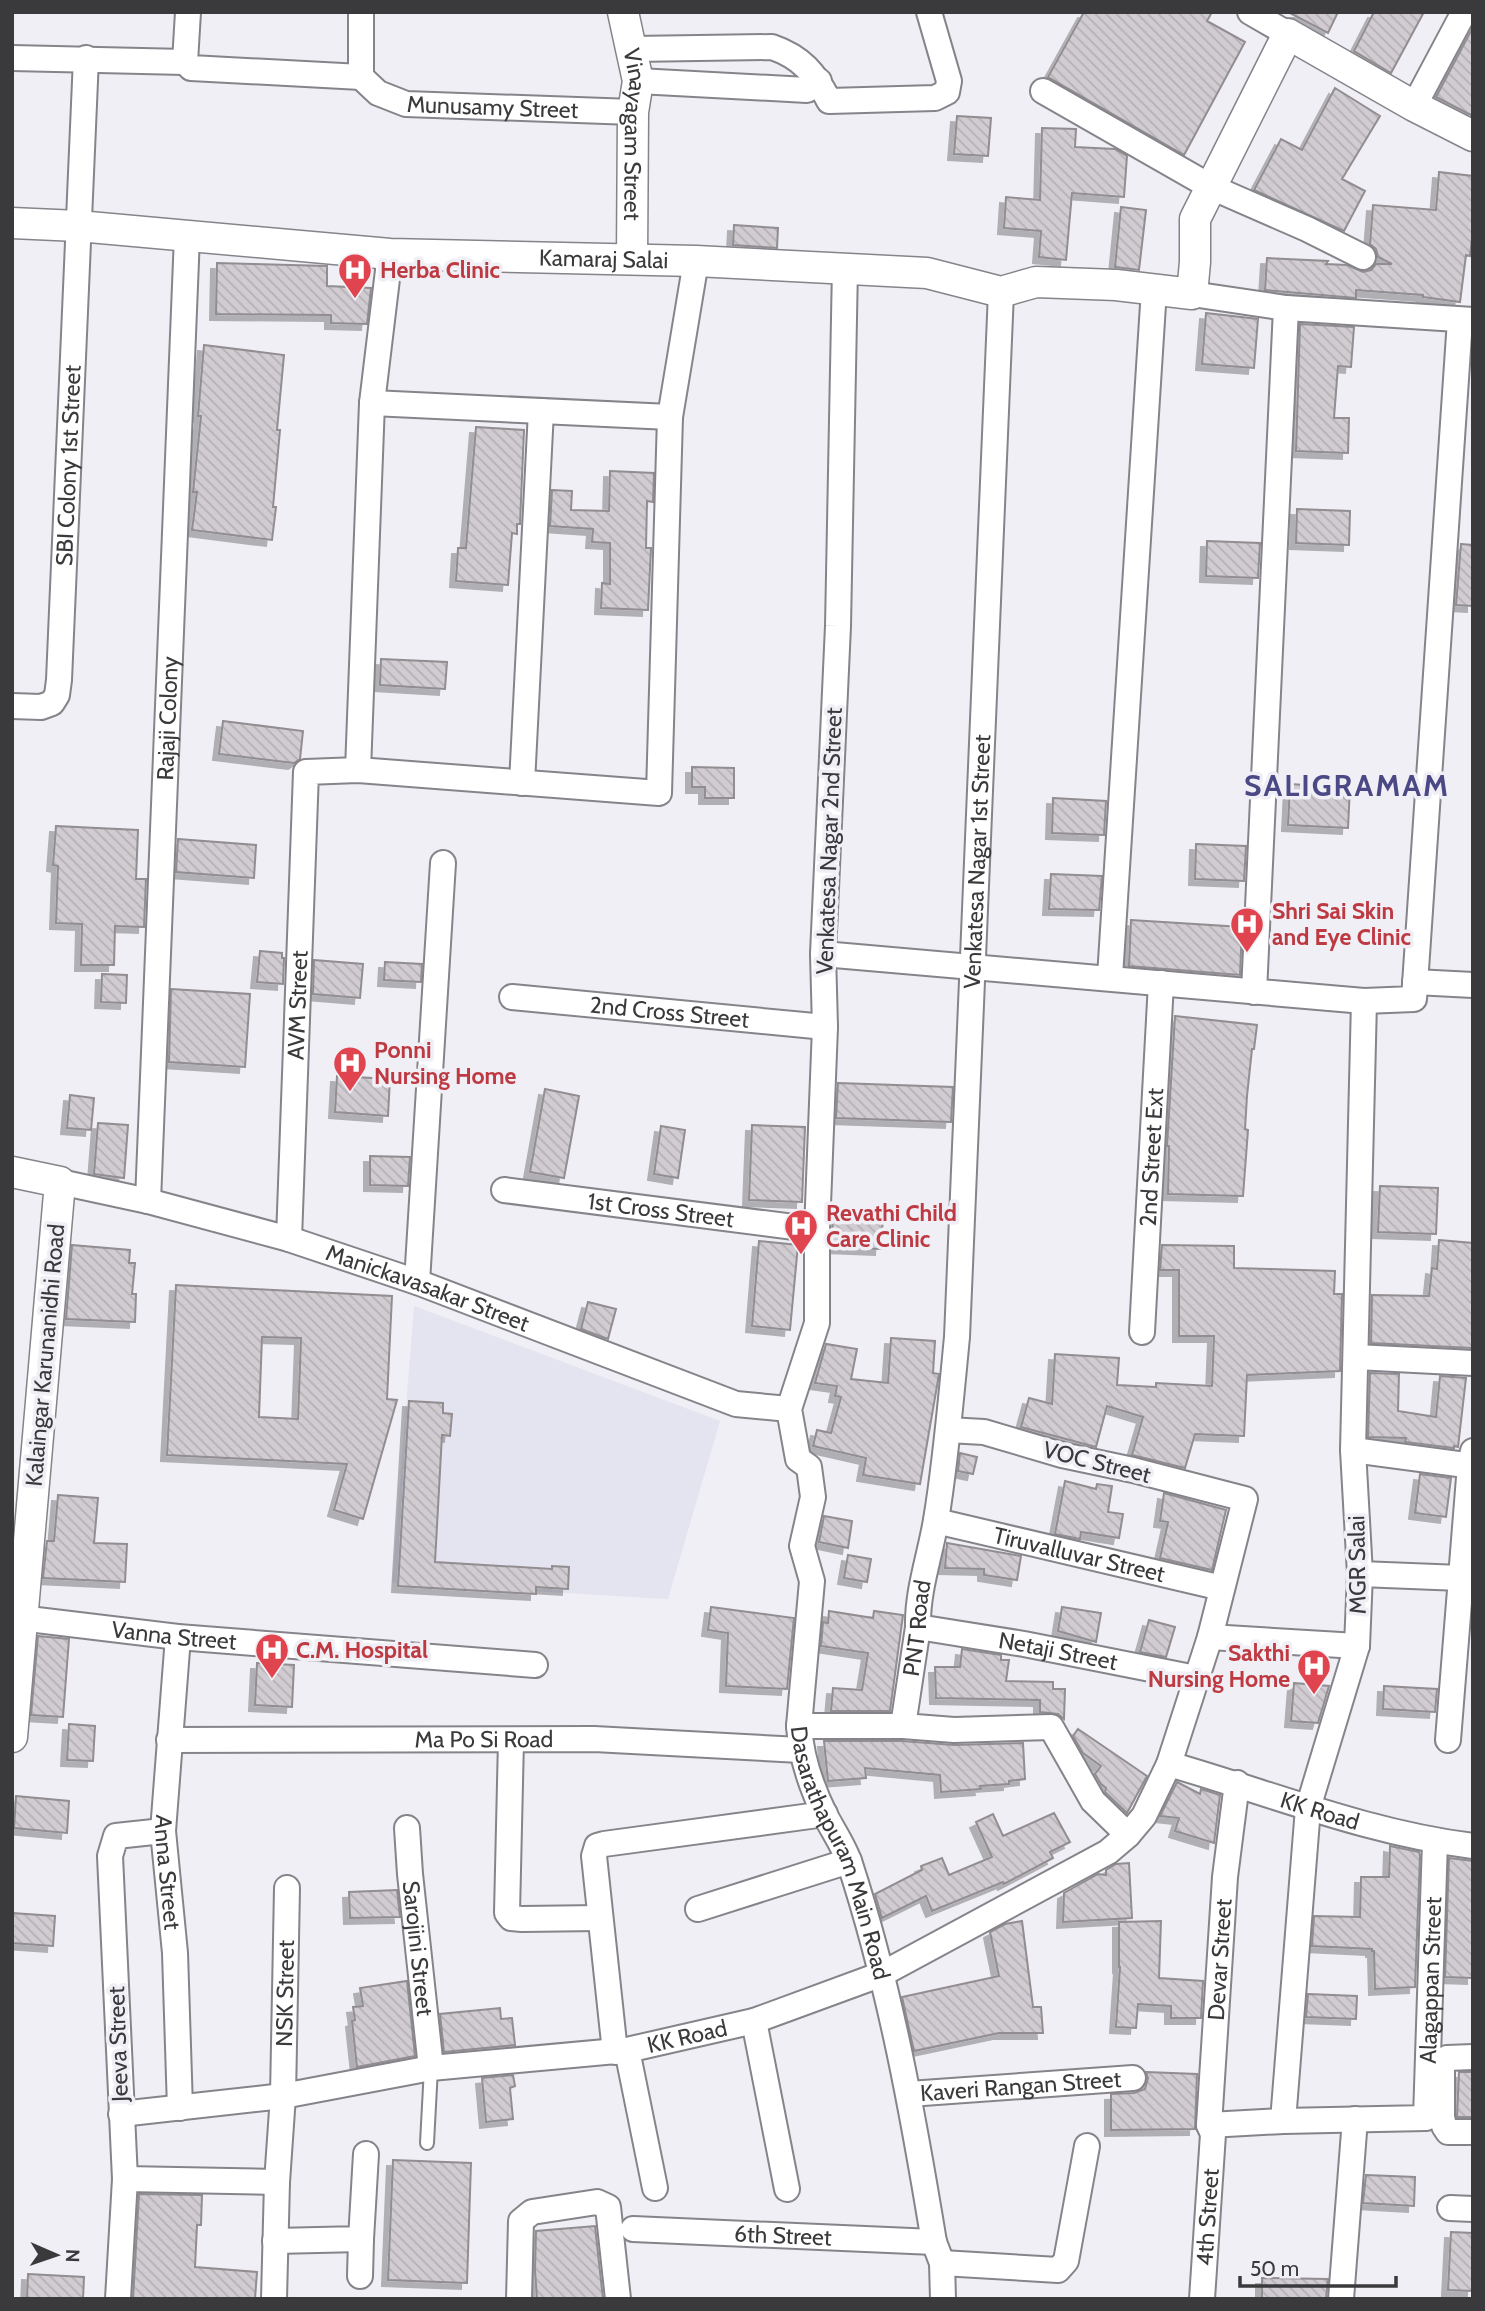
<svg xmlns="http://www.w3.org/2000/svg" width="1485" height="2311" viewBox="0 0 1485 2311" font-family="Cabin,sans-serif">
<defs>
<pattern id="building-back-hatch" width="6" height="6" patternUnits="userSpaceOnUse" patternTransform="scale(1.75)"><rect width="6" height="6" fill="#d1ccd1"/><path d="M-1 5l2 2M0 0l6 6M5-1l2 2" fill="none" stroke="#b4b0b4"/></pattern>
<filter id="shadow"><feDropShadow dx="-6" dy="6" stdDeviation="0" flood-color="#0004"/></filter>
</defs>
<rect width="100%" height="100%" fill="#efeff5"/>
<path fill="#e4e4f1" d="M414,1306l306,115 -52,178 -276,-16z"/>
<path fill="url(#building-back-hatch)" stroke="#928d91" stroke-width="2" fill-rule="evenodd" filter="url(#shadow)" d="M1084,12h128l-5,9 38,21 -61,113 -136,-78z
M1288,12h50l-10,21z
M1374,12h50l-33,61 -37,-22z
M1473,27v89l-37,-19z
M1335,88l45,28 -38,63 23,12 -21,40 -90,-41 27,-51 21,11z
M957,116l34,2 -3,38 -34,-2z
M1042,128l34,1 -1,18 40,2 12,7 -3,41 -52,-4 -6,67 -27,-3 2,-26 -37,-3 2,-31 34,3z
M1439,172l34,4v53l-3,27 -4,-1 -6,47 -37,-5v-2l-67,-5v8l-91,-8 2,-32 61,3 -2,3 21,1 16,7 8,-2 5,-6h16l-14,-7 -2,-8 -6,-5 3,-39 63,5z
M1121,207l25,3 -7,60 -24,-3z
M734,225l44,3 -1,20 -44,-3z
M217,263l110,3v20l44,2 -4,36 -36,-1v-8l-115,-1z
M1206,313l52,6 -4,49 -52,-4z
M1300,324l54,3 -3,40 -13,-1 -4,52h15l-1,35 -52,-2z
M204,345l80,10 -7,75h3l-7,77h3l-4,33 -80,-10 5,-38h-4l8,-76h-3z
M476,427l48,3 -4,94h-3v10l-5,-1 -4,52 -52,-4 2,-33h8z
M610,471l44,2 -1,29 -6,-1 -1,47h5l-3,62 -47,-2 1,-25 8,1v-41l-18,-1 1,-13 -43,-3 2,-36 20,1 -1,19 38,1z
M1297,509l53,2 -1,34 -53,-2z
M1207,541l53,2 -2,35 -52,-2z
M1461,544l12,1v61l-17,-1z
M381,659l66,3 -2,27 -65,-4z
M223,721l80,10 -3,28 -6,4 -75,-9z
M692,767l42,1v30h-29v-11h-13z
M1290,784l60,4 -2,40 -60,-3z
M1053,798l53,3 -2,34 -52,-2z
M56,826l82,4 -2,49h10l-2,48 -29,-1 -1,39h-33l1,-41 -26,-1 2,-57 -5,-1z
M178,839l78,6 -2,33 -78,-6z
M1196,844l50,2 -2,35 -49,-2z
M1051,874l51,2 -3,34 -50,-1z
M1131,920l111,7 -2,48 -111,-9z
M260,951l22,2v5h2l-1,26 -26,-2z
M314,960l49,4 -3,34 -47,-4z
M385,962l37,2 -1,18 -37,-2z
M102,974l25,1 -1,28 -25,-1z
M171,989l79,5 -5,73 -76,-5z
M1175,1016l82,9 -3,24h-2l-5,47 -2,33 3,1 -5,66 -75,-2 1,-48h-2z
M337,1076l53,3 -2,37 -53,-4z
M838,1083l115,4 -2,35 -115,-4z
M545,1089l34,7 -15,82 -34,-6z
M70,1095l24,3 -3,32 -24,-2z
M98,1123l30,2 -4,53 -30,-4z
M752,1125l53,2 -3,75 -53,-2z
M661,1126l24,4 -7,48 -24,-4z
M370,1156l40,1 -2,29 -38,-1z
M1380,1186l58,2 -2,46 -58,-2z
M833,1213l50,2 -2,34 -49,-2z
M1439,1240l34,3 -1,105 -101,-5 1,-48 57,1 3,-28 5,1z
M759,1241l39,4 -8,85 -38,-4z
M72,1245l58,5 -1,13h6l-3,31h4l-1,28 -69,-3z
M1162,1245l72,1v22l101,3 -1,23h8l-2,77 -93,4 -3,61 -49,-2 -10,34 -53,-13 11,-38 -36,-11 -11,41 -75,-20 8,-29 23,6 3,-50 64,4 -2,27 39,2v-4l56,3 2,-50h-35v-66h-19z
M176,1285l216,11 -5,103 10,1 -34,119 -29,-9 13,-46 -180,-9zM262,1337l39,1 -3,81 -39,-2z
M588,1302l28,7 -8,30 -27,-10z
M891,1338l44,3 -2,32 6,1 -2,12 -17,98 -57,-9 3,-17 -53,-12 4,-16 14,3 10,-36 -6,-1 2,-10 -22,-3 11,-39 31,5 -6,30 37,4z
M1370,1373l29,1 -1,37 38,6 4,-41 26,2 -8,69 -4,-1v2l-49,-6 1,-4 -38,-1z
M409,1401l34,2v10l9,1 -2,22 -8,-1 -7,127 117,7v-3l17,1 -1,22 -32,-2v7l-138,-8z
M960,1453l17,4 -4,17 -15,-3z
M1420,1474l31,4 -5,39 -31,-4z
M1065,1481l31,8 1,-5 15,2 -4,26 15,2 -4,24 -38,-6 -1,7 -25,-5z
M1164,1493l62,17 -14,60 -52,-12 8,-36 -8,-1z
M58,1495l40,3 -4,45 33,1 -2,38 -82,-4 4,-37h7z
M824,1516l28,5 -4,27 -29,-6z
M947,1543l74,13 -4,24 -33,-5v-6l-39,-1z
M848,1555l23,4 -4,23 -23,-4z
M711,1607l83,11 -7,71 -61,-3 2,-53 -20,-3z
M1062,1607l39,6 -5,29 -38,-11z
M829,1611l44,7 1,-7 29,4 -13,96h-59l2,-23 29,2 6,-37 -47,-7 2,-24 5,1z
M1149,1620l26,7 -9,30 -26,-5z
M38,1636l31,3 -6,78 -32,-2z
M962,1649l39,6v5h8l-3,21 47,1v7h12l-1,30 -6,-5 -18,-2v-12l-104,-2 -1,-31h25z
M257,1663l37,2 -2,42 -37,-2z
M1294,1683l35,3 -11,37 -27,-2z
M1384,1686l53,3 -2,23 -52,-3z
M69,1724l26,2 -2,35 -26,-1z
M1078,1729l69,47 -20,37 -22,-21 1,-4 -5,-4 -6,-10 6,-8 -18,-13 -10,-17z
M824,1741h78l52,4 69,-2 2,36 -16,2v3l-29,2 1,3 -40,3 -1,-17 -75,-7 1,10 -38,3z
M1177,1782l23,12 1,-5 19,6 -6,48 -39,-12 4,-13 -19,-2z
M16,1796l53,5 -2,32 -53,-5z
M1054,1813l16,29 -20,10 3,6 -49,26 -1,-2 -71,29 -6,-15 -44,22 -7,-24 47,-24 -1,-4 21,-8 7,17 43,-18 -16,-35 17,-8 10,22z
M1390,1846l29,6 1,4 -5,131 -40,2 -1,-38h-2v-2l-60,-3 2,-30 46,1 1,-40h28z
M1449,1858l24,3v117l-28,-1z
M1129,1863l3,55 -69,4 1,-29 34,-19 8,1v-5l10,-6z
M397,1890l3,27 -50,1 -1,-26z
M12,1913l43,3 -2,30 -41,-3z
M1022,1921l11,86h8l2,26h-44l-85,18 -12,-54 97,-21 -9,-44 15,-8z
M1161,1921l-2,57 44,3 -2,37h-30v-12l-33,-2 -2,24 -20,-1 4,-60h-1v-45z
M407,1981l8,75 -58,11 -5,-46 3,-1 -2,-13 10,-1 -3,-18z
M1308,1994l49,2 -1,23 -50,-2z
M500,2008l1,11 11,-1 3,27 -71,7 -4,-38z
M1146,2072l51,2 -2,55 -84,1v-36l23,-1 11,-4 3,-11z
M1459,2072h14v45h-16z
M513,2075l2,11 -5,2 3,31 -27,3 -4,-44z
M393,2160l78,3 -4,120 -79,-3z
M1366,2175l49,2 -1,29 -51,-3z
M139,2194l63,1 -1,30h-4l-2,42 62,5 -2,27h-122z
M595,2226l8,73h-66l-2,-29 1,-39z
M1451,2232l22,1v58l-25,-1z
M28,2274l56,3 -1,22h-56z
M1262,2278l66,1 -2,20h-64z"/>
<g fill="none" stroke-linecap="round" stroke-linejoin="round">
<g stroke="#84848a" stroke-width="16">
<path id="service" d="M427,2143l4,-75"/>
</g>
<g stroke="#84848a" stroke-width="28">
<g id="minor">
<path d="M1250,12l38,22"/>
<path d="M632,49l140,-2c29,10 43,26 57,54l106,-3 12,-6 2,-11 -20,-69"/>
<path d="M12,58l173,4"/>
<path d="M185,62l6,6 170,9"/>
<path d="M185,62l3,-50"/>
<path id="s1" d="M361,77l17,16 28,11 227,8"/>
<path d="M361,77v-65"/>
<path d="M638,81l169,9 12,-9"/>
<path d="M1043,91l168,96 96,42 56,28"/>
<path d="M1414,106l50,-94"/>
<path id="s2" d="M845,267l-7,359 -15,328 2,73 -8,203v93l-28,86 9,50 11,8 4,30 -11,49 10,35 -13,145c2,31 13,63 27,91 8,15 19,31 24,47 40,123 63,250 84,378l8,21 1,36"/>
<path d="M1192,294l94,14 187,12"/>
<path d="M372,403l298,14"/>
<path id="s3" d="M12,706l29,1 11,-4 5,-8 2,-15 27,-622"/>
<path d="M358,770l14,-367 18,-149"/>
<path d="M522,783l19,-372"/>
<path d="M823,954l541,47 50,-2 46,-679"/>
<path d="M1110,977l44,-688"/>
<path d="M1415,982l58,3"/>
<path d="M1254,992l32,-684"/>
<path id="s4" d="M512,997l313,30"/>
<path id="s5" d="M60,1182l88,19 141,38 128,43 319,122 53,5"/>
<path id="s6" d="M504,1190l313,40"/>
<path id="s7" d="M148,1201l39,-965"/>
<path id="s8" d="M289,1239l17,-467 52,-2 301,23 11,-376 26,-156"/>
<path d="M417,1282l26,-419"/>
<path id="s9" d="M1142,1332l19,-349"/>
<path d="M1356,1357l117,6"/>
<path d="M1353,1450l120,16"/>
<path id="s10" d="M936,1521l286,67"/>
<path d="M1360,1574l101,4 12,3"/>
<path id="s11" d="M12,1617l166,20 357,28"/>
<path id="s12" d="M918,1627l106,17 172,34"/>
<path id="s13" d="M178,1637l-15,194 12,122 5,155"/>
<path d="M1210,1637l147,9"/>
<path id="s14" d="M799,1726h104l15,-99c-1,-36 12,-71 18,-107 10,-60 15,-122 21,-183l44,-1045"/>
<path d="M903,1726l51,4 97,-3 42,74 35,34"/>
<path id="s15" d="M169,1740l425,-1 206,11"/>
<path d="M511,1740l-4,173 4,5 11,1 78,-1"/>
<path d="M1448,1740l22,-275 3,-14"/>
<path id="s16" d="M1169,1764c101,29 199,69 304,82"/>
<path id="s17" d="M407,1828l3,46 21,194"/>
<path d="M698,1909l151,-48"/>
<path d="M754,2021l33,168"/>
<path d="M627,2050l28,138"/>
<path d="M615,2052l-21,-196 3,-10 7,-2 221,-30"/>
<path d="M1473,2057l-26,1 -5,6v53l2,9 4,6h25"/>
<path id="s18" d="M909,2094l224,-16"/>
<path id="s19" d="M121,2114l162,-18 148,-28 196,-18 127,-29 128,-47 226,-122 20,-17 16,-19 25,-52 41,-127 35,-138 -112,-29 -71,-15 -78,-23 -36,-2"/>
<path d="M1283,2121l25,-313 49,-162 3,-72 -7,-124 11,-449"/>
<path id="s20" d="M1209,2125l74,-4 143,-3 9,-277"/>
<path d="M125,2179l152,3"/>
<path d="M1450,2208l23,1"/>
<path id="s21" d="M633,2229l301,13"/>
<path d="M275,2241l86,-2 5,-85"/>
<path d="M942,2263l116,7 8,-9 21,-115"/>
<path d="M360,2276l1,-37"/>
<path d="M118,2299l7,-120 -15,-323 6,-20 47,-5"/>
<path id="s22" d="M274,2299l3,-117 6,-86 4,-208"/>
<path d="M519,2299l2,-78 11,-9 65,-10 11,5 10,92"/>
<path id="s23" d="M1202,2299l11,-165 -4,-9 16,-248 12,-94"/>
<path d="M1341,2299l14,-180"/>
</g>
</g>
<g stroke="#84848a" stroke-width="33">
<g id="tertiary">
<path id="s24" d="M623,12l15,69 -5,31 -1,147"/>
<path id="s25" d="M12,223l66,3 312,28 306,7 231,12 74,19 35,-10 80,3 76,9 3,-32v-43l93,-185 126,72 59,30"/>
<path d="M12,1172l48,10 -48,555"/>
</g>
</g>
<use href="#service" stroke="#fff" stroke-width="12"/>
<use href="#minor" stroke="#fff" stroke-width="24"/>
<use href="#tertiary" stroke="#fff" stroke-width="30"/>
</g>
<defs>
<g id="hospital-pin" transform="scale(1.75)"><path d="M0 17L-7.5 6A9.5 9.5 0 1 1 7.5 6Z" fill="#e0444e" stroke="#efeff5"/><path d="M-5-5h3v3.5h4V-5h3V5h-3V1.5h-4V5h-3Z" fill="#fff"/></g>
</defs>
<g fill-rule="evenodd">
<use href="#hospital-pin" x="355" y="270"/>
<use href="#hospital-pin" x="1247" y="924"/>
<use href="#hospital-pin" x="350" y="1063"/>
<use href="#hospital-pin" x="801" y="1226"/>
<use href="#hospital-pin" x="272" y="1650"/>
<use href="#hospital-pin" x="1314" y="1666"/>
</g>
<g text-anchor="middle" stroke-width="7" stroke-linejoin="round" paint-order="stroke">
<g font-size="23" fill="#3a3a3c" stroke="#efeff5">
<text dy="8" stroke="none"><textPath href="#s1" startOffset="140">Munusamy Street</textPath></text>
<text dy="8" stroke="none"><textPath href="#s24" startOffset="124">Vinayagam Street</textPath></text>
<text dy="8" stroke="none"><textPath href="#s25" startOffset="593">Kamaraj Salai</textPath></text>
<text dy="8" stroke="none"><textPath href="#s3" startOffset="280">SBI Colony 1st Street</textPath></text>
<text dy="8" stroke="none"><textPath href="#s7" startOffset="483">Rajaji Colony</textPath></text>
<text transform="translate(829 841) rotate(-88)" y="8">Venkatesa Nagar 2nd Street</text>
<text dy="8" stroke="none"><textPath href="#s14" startOffset="973">Venkatesa Nagar 1st Street</textPath></text>
<text dy="8" stroke="none"><textPath href="#s8" startOffset="234">AVM Street</textPath></text>
<text dy="8" stroke="none"><textPath href="#s4" startOffset="158">2nd Cross Street</textPath></text>
<text dy="8" stroke="none"><textPath href="#s9" startOffset="175">2nd Street Ext</textPath></text>
<text dy="8" stroke="none"><textPath href="#s6" startOffset="158">1st Cross Street</textPath></text>
<text dy="8" stroke="none"><textPath href="#s5" startOffset="383">Manickavasakar Street</textPath></text>
<text transform="translate(45 1355) rotate(-85)" y="8">Kalaingar Karunanidhi Road</text>
<text transform="translate(1097 1462) rotate(14)" y="8">VOC Street</text>
<text dy="8" stroke="none"><textPath href="#s10" startOffset="147">Tiruvalluvar Street</textPath></text>
<text transform="translate(1357 1565) rotate(-91)" y="8">MGR Salai</text>
<text dy="8" stroke="none"><textPath href="#s14" startOffset="203">PNT Road</textPath></text>
<text dy="8" stroke="none"><textPath href="#s11" startOffset="163">Vanna Street</textPath></text>
<text dy="8" stroke="none"><textPath href="#s12" startOffset="142">Netaji Street</textPath></text>
<text dy="8" stroke="none"><textPath href="#s15" startOffset="315">Ma Po Si Road</textPath></text>
<text dy="8" stroke="none"><textPath href="#s16" startOffset="158">KK Road</textPath></text>
<text dy="8" stroke="none"><textPath href="#s2" startOffset="1608">Dasarathapuram Main Road</textPath></text>
<text dy="8" stroke="none"><textPath href="#s13" startOffset="236">Anna Street</textPath></text>
<text dy="8" stroke="none"><textPath href="#s17" startOffset="121">Sarojini Street</textPath></text>
<text dy="8" stroke="none"><textPath href="#s23" startOffset="341">Devar Street</textPath></text>
<text dy="8" stroke="none"><textPath href="#s20" startOffset="355">Alagappan Street</textPath></text>
<text dy="8" stroke="none"><textPath href="#s22" startOffset="306">NSK Street</textPath></text>
<text dy="8" stroke="none"><textPath href="#s19" startOffset="572">KK Road</textPath></text>
<text transform="translate(118 2044) rotate(-92)" y="8">Jeeva Street</text>
<text dy="8" stroke="none"><textPath href="#s18" startOffset="112">Kaveri Rangan Street</textPath></text>
<text dy="8" stroke="none"><textPath href="#s23" startOffset="82">4th Street</textPath></text>
<text dy="8" stroke="none"><textPath href="#s21" startOffset="150">6th Street</textPath></text>
</g>
<g font-size="23" font-weight="bold" fill="#be3a42" stroke="#efeff5" text-anchor="start">
<text x="380" y="278">Herba Clinic</text>
<text x="1272" y="919">Shri Sai Skin<tspan x="1272" dy="26">and Eye Clinic</tspan></text>
<text x="374" y="1058">Ponni<tspan x="374" dy="26">Nursing Home</tspan></text>
<text x="826" y="1221">Revathi Child<tspan x="826" dy="26">Care Clinic</tspan></text>
<text x="296" y="1658">C.M. Hospital</text>
<text x="1290" y="1661" text-anchor="end">Sakthi<tspan x="1290" dy="26">Nursing Home</tspan></text>
</g>
<g font-size="30" font-weight="bold" letter-spacing="2" fill="#4a4885" stroke="#efeff5">
<text x="1347" y="796">SALIGRAMAM</text>
</g>
</g>
<rect width="1485" height="2311" fill="none" stroke="#3a3a3c" stroke-width="28"/>
<g transform="translate(56 2255) rotate(92)" stroke="#efeff5" stroke-width="5" paint-order="stroke">
<path d="M0-5L12 26L0 18L-12 26Z" fill="#3a3a3c"/>
<text y="-10" font-size="19" font-weight="bold" text-anchor="middle" fill="#3a3a3c">N</text>
</g>
<path d="M1240 2276v10h156v-10" fill="none" stroke="#3a3a3c" stroke-width="3.5"/>
<text x="1250" y="2276" font-size="21" fill="#3a3a3c" stroke="#efeff5" stroke-width="5" paint-order="stroke">50 m</text>
</svg>
